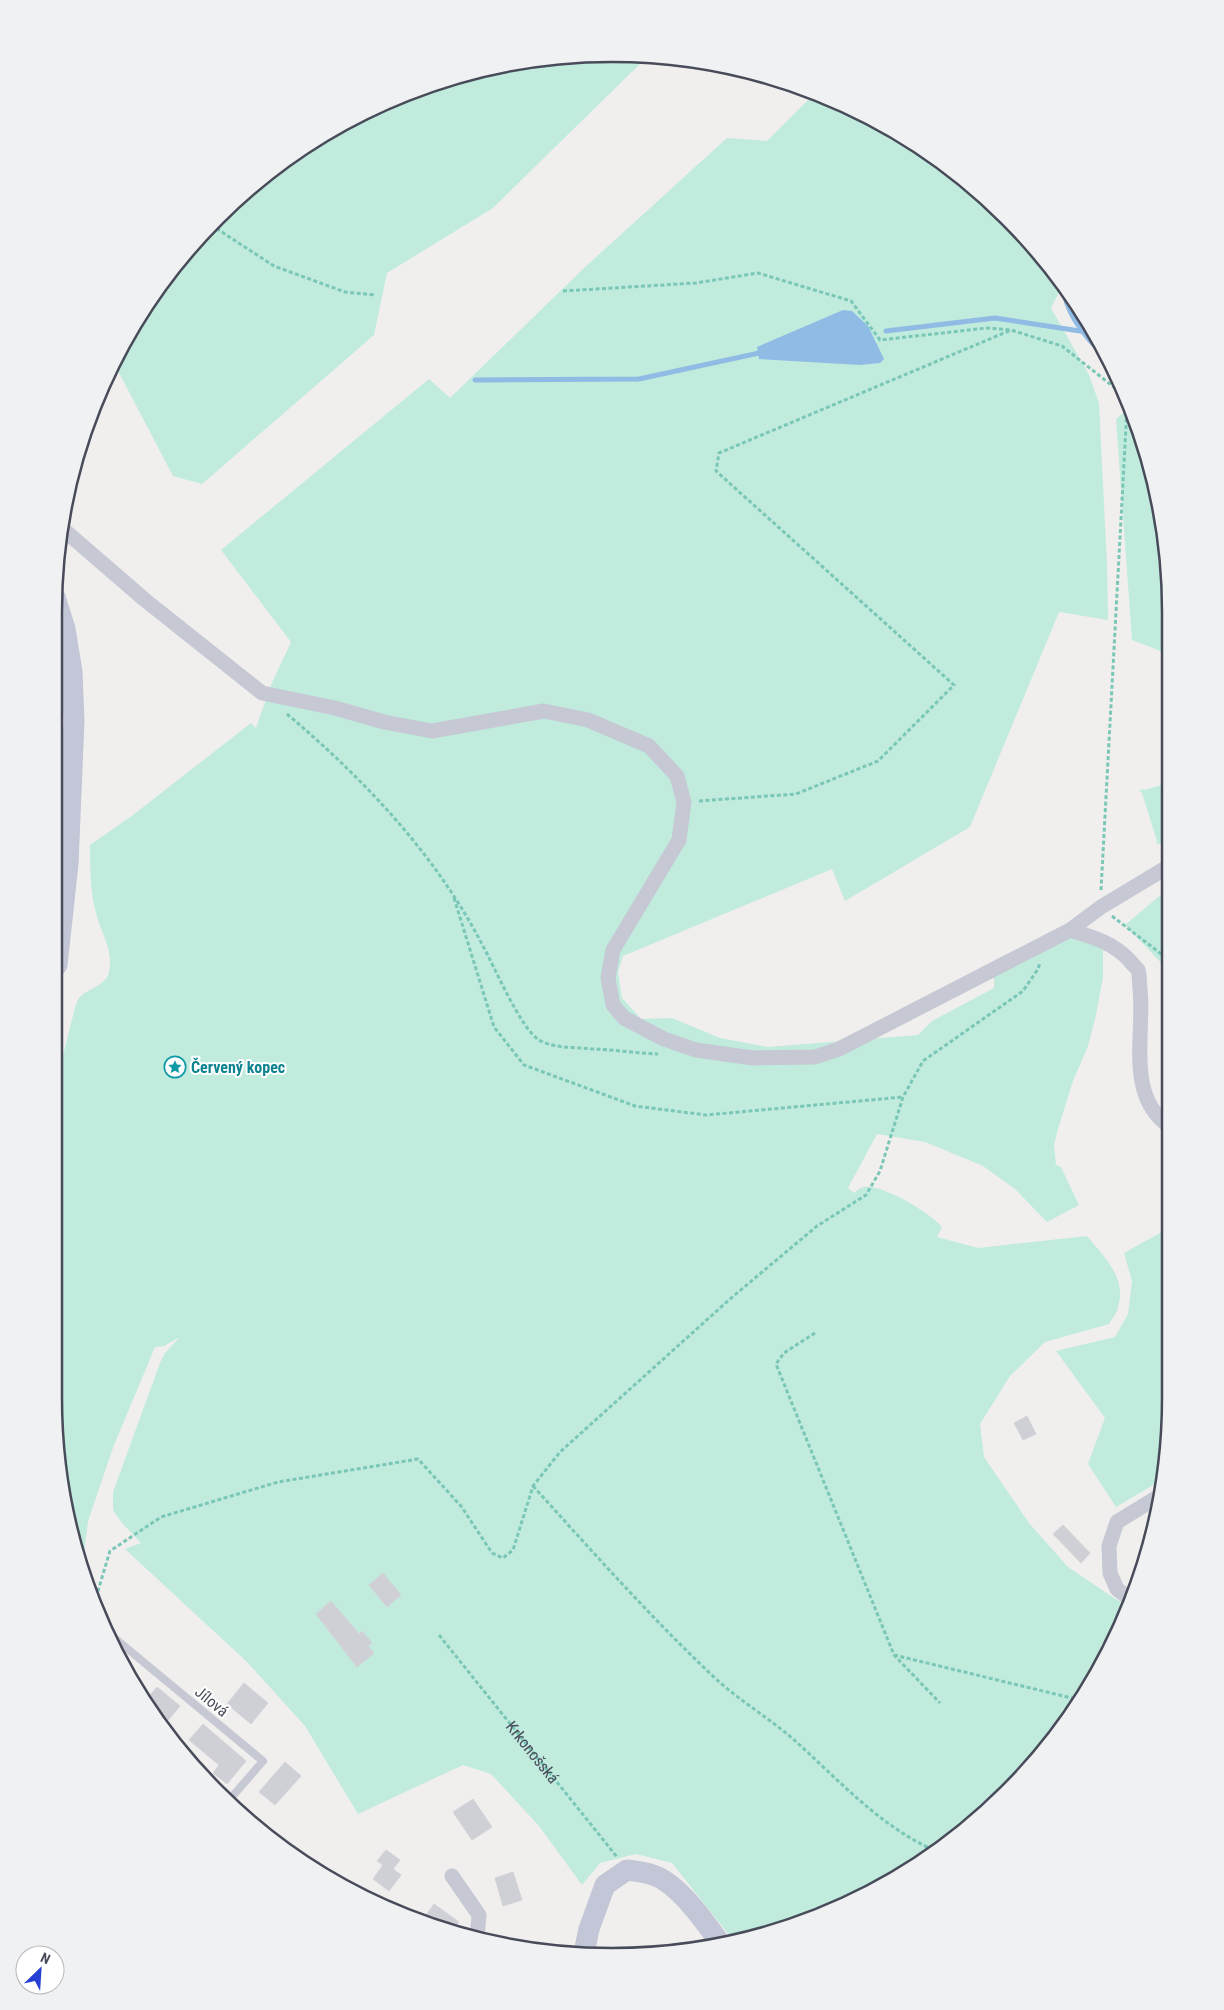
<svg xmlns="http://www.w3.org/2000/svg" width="1224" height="2010" viewBox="0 0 1224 2010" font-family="'Roboto Condensed',sans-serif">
<rect width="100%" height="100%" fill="#f1efee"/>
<path fill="#c0ebdd" d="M612,54l35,3 -154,151 -106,65 -13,62 -172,149 -29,-8 -57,-109 32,-65 69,-85 85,-69 97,-52 104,-32z
M815,93l11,3 96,52 110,96 30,42 -11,22 38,67 10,28 8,162 1,55 -49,-8 -89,215 -125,74 -13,-32 -209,87 -5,16 4,26 19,21 31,-1 48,20 48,9 150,-12 14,-14 62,-33v-14l77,-37 32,9v31l-7,38 -8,31 -15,35 -15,48 -4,16 2,20 5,2 18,38 -32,17 -32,-33 -32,-23 -58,-24 -48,-8 -29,54 6,5c3,-2 7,-6 10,-6 19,-3 66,26 78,40l-5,10 41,11 109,-12c17,21 40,41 31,71 -1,6 -6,12 -9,17l-64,18 -35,34 -30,48 4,33 45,66 39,44 58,39 -50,102 -69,85 -55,48 -93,58 -68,28 -58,13 -61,-77 -36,-9 -36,9 -18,22 -43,-59 -48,-52 -28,-9 -105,49 -53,-88 -59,-65 -121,-112 16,-6 -19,-20 -9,-13v-18l47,-129 5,-10 15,-16 -16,9 -9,1 -41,98 -26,76 -6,49 -23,-99 -2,-392c6,-21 10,-42 16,-63 1,-6 3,-13 6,-18 9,-10 27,-12 30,-26 5,-21 -8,-39 -13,-59 -6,-20 -6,-47 -6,-68l43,-30 118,-92 5,5 15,-43 20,-43 -70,-92 208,-171 21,19 133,-129 144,-131 40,3z
M1127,410l24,57 18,108v172l-2,-3 -4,-92 -31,-12 -16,-221z
M55,670l5,54 -4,82z
M1169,783v56l-11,5 -2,-1 1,-2 -15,-48 -3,-2 4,-2 1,1z
M1169,888v83l-44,-46z
M1169,1228v207l-9,46 -44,26 -28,-43 17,-46 -49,-67 59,-14 13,-23 4,-33 -8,-28z"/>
<path fill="#90bbe5" d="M1062,286l34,47 10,26c-18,-13 -47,-49 -44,-73z
M843,310l9,1 16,15 16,33 -4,4 -20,2 -101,-6 -2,-12z"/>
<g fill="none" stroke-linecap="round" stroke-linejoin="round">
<path stroke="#90bbe5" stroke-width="5" d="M886,331l109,-13 85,13 6,-3
M475,380l164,-1 125,-27"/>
</g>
<path fill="#cfcfd6" stroke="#d3d3d9" d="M1027,1416l9,18 -13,6 -9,-17z
M1063,1525l27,28 -9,10 -28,-29z
M383,1573l18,22 -14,12 -18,-22z
M331,1601l28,33 3,-3 10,12 -4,3 6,7 -17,14 -41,-53z
M244,1683l24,20 -17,21 -24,-20z
M157,1687l23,19 -16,19 -6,-5 -12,-20z
M203,1724l43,37 -19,23 -14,-11 6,-8 -30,-25z
M285,1762l16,14 -26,29 -16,-13z
M473,1799l19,28 -20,13 -19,-28z
M386,1850l14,10 -7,9 8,6 -12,16 -16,-12 10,-14 -6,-4z
M513,1872l9,28 -19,6 -8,-28z
M434,1904l25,18 -7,10 -19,-5 -11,-6z"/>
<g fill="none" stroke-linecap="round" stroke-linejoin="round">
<g stroke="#7ac7b7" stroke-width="3" stroke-dasharray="4 2.5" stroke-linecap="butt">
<path d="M211,225l63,41 71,26 30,3"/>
<path d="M563,291l133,-8 62,-10 93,28 29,39 107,-12 24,2 51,16 58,46"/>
<path d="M287,714c78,66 149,141 196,232 11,20 38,83 56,94 16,9 37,7 55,9 21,1 43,4 64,5"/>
<path d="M699,801l97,-7 82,-33 76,-76 -238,-214 3,-18 292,-123"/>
<path d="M1101,890l26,-482"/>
<path d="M454,898l40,129 30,38 111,41 71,9 197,-18"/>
<path d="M1112,916l57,44"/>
<path d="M815,1333l-31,20 -8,11 118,291 46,48"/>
<path d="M533,1486c59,65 118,132 183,193 24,22 53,39 77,60 45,40 87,88 143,112"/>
<path d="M94,1604l16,-53 51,-34 117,-35 140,-23 43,47 31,47 11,5 10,-8 20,-64 27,-34 170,-153 87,-73 49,-31 14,-24 23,-74 20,-36 100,-70 15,-22 2,-6"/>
<path id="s1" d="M439,1635l178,222"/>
<path d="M894,1655l186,45"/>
</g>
<path stroke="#c6c9d4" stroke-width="8" d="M106,1631l157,130 -32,37"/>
<path stroke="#c6c9d4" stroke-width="15" d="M64,530l81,70 117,93 73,15 49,14 48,9 112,-20 44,9 61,26 28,30 7,26 -5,38 -66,110 -5,28 5,27 11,13 40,21 32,11 57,8 62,-1 24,-8 231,-119 31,-23 68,-41
M1070,930c23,7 44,13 60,31 2,3 6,6 8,9 2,5 1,13 2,19 5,44 -15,106 29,137
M1130,1599l-13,-10 -7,-16 -1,-27 8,-24 39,-24
M452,1876l27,39 -2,24"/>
<path stroke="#c2c6d6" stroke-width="21" d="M55,597l10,32 7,43 2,49 -6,143 -11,101
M584,1953l5,-24 16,-44 22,-15c8,1 18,2 26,5 25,8 52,47 67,68"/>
</g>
<defs>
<g id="sight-ring" transform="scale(1.125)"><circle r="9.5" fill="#fff" stroke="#0f9aa8" stroke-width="1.5"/><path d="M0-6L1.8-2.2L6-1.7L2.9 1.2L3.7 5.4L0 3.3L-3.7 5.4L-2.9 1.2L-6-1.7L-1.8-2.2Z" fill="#0f9aa8"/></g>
</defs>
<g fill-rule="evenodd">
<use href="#sight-ring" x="175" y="1067"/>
</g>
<g text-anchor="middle" stroke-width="4" stroke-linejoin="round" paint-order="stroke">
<g font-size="16" font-weight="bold" fill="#0d838f" stroke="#fff" text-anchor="start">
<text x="191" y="1073">Červený kopec</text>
</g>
<g font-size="16" fill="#484c5a" stroke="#fff">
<text transform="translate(212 1701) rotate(39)" y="6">Jílová</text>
<text dy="6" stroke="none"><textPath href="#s1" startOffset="150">Krkonošská</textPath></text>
</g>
</g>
<path d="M0 0H1224V2010H0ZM612 62H612A550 550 0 0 1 1162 612V1398A550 550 0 0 1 612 1948H612A550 550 0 0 1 62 1398V612A550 550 0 0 1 612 62Z" fill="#f0f1f2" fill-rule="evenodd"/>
<path fill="none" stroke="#484c5a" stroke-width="2.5" d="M612 62H612A550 550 0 0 1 1162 612V1398A550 550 0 0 1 612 1948H612A550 550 0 0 1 62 1398V612A550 550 0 0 1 612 62Z"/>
<g transform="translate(40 1970) rotate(25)"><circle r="24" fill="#ffffff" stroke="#b6b7bd"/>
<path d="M0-4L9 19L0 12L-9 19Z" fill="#2640d3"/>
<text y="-8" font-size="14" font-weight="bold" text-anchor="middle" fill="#484c5a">N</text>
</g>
</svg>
